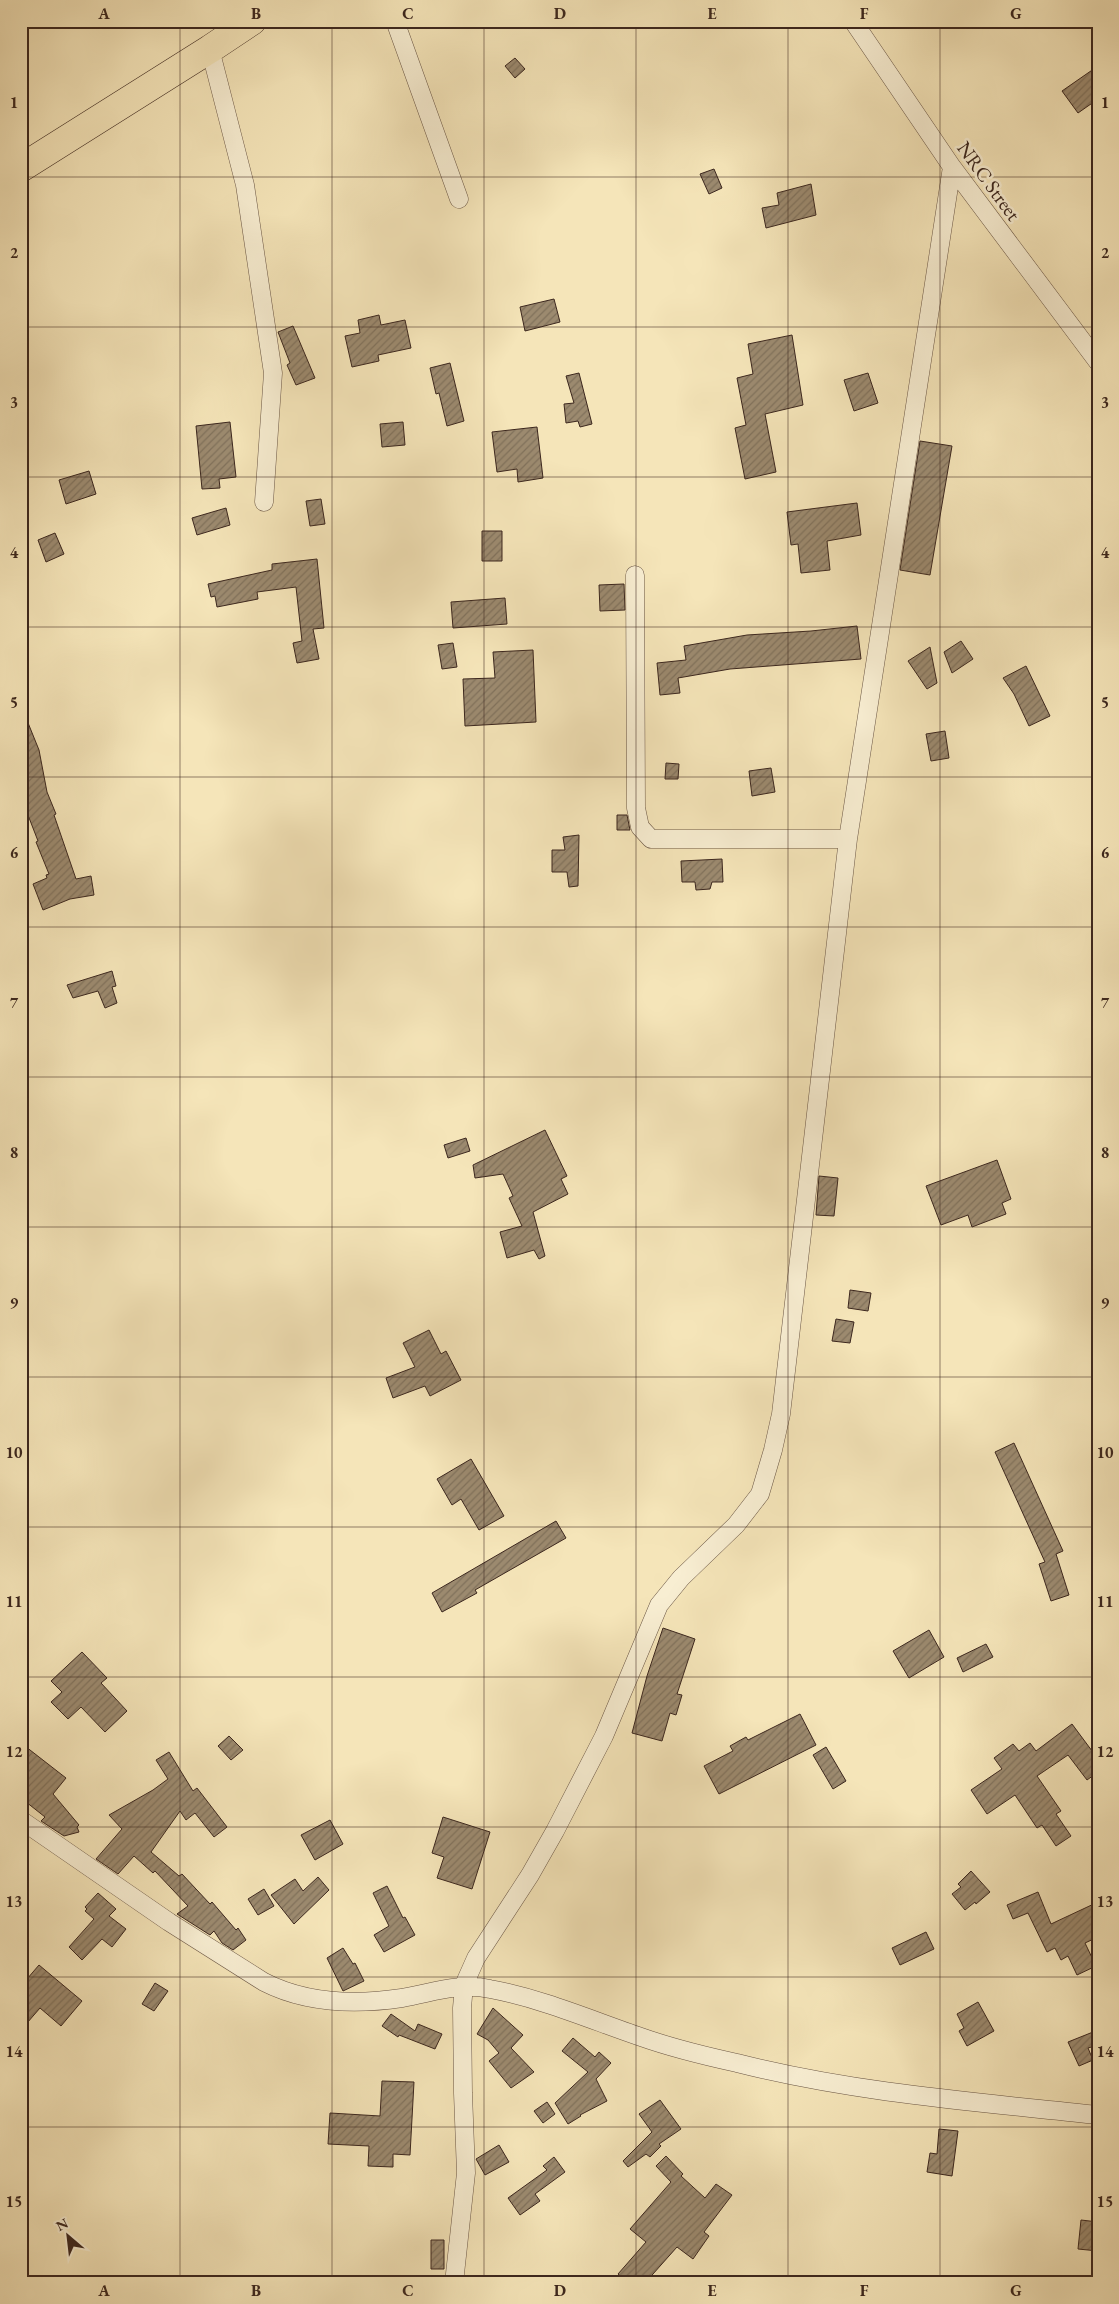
<svg xmlns="http://www.w3.org/2000/svg" width="1119" height="2304" viewBox="0 0 1119 2304" font-family="'EB Garamond',serif">
<defs>
<pattern id="building-hatch" width="6" height="6" patternUnits="userSpaceOnUse" patternTransform="scale(1.25)"><rect width="6" height="6" fill="#9c8a6f"/><path d="M-1 1l2-2M0 6l6-6M5 7l2-2" fill="none" stroke="#80715b"/></pattern>
</defs>
<rect width="100%" height="100%" fill="#f5e5b9"/>
<filter id="stains"><feTurbulence type="fractalNoise" baseFrequency=".004" numOctaves="4"/><feColorMatrix values="0 0 0 0 .2 0 0 0 0 .09 0 0 0 0 .02 0 0 0 .5 -.17"/></filter>
<radialGradient id="worn" r=".72"><stop offset=".6" stop-color="#630" stop-opacity="0"/><stop offset="1" stop-color="#630" stop-opacity=".3"/></radialGradient>
<path fill="url(#building-hatch)" stroke="#3c271e" d="M515,58l10,11 -10,9 -10,-12z
M1098,66v33l-20,14 -16,-22z
M714,169l8,19 -13,6 -9,-20z
M811,184l5,31 -50,13 -4,-20 17,-3 -2,-12z
M554,299l6,23 -35,9 -5,-24z
M379,315l2,10 24,-5 6,28 -33,7 1,6 -27,6 -7,-31 15,-3 -2,-13z
M293,326l22,52 -19,7 -9,-20 3,-2 -12,-31z
M792,335l11,70 -38,9 11,58 -31,7 -10,-51 11,-3 -9,-47 16,-4 -5,-30z
M450,363l14,58 -17,5 -8,-33 -3,1 -6,-26z
M579,373l13,51 -12,3 -2,-6 -12,2 -2,-19 10,-1 -8,-27z
M868,373l10,30 -24,8 -10,-31z
M230,422l6,55 -17,2 1,9 -18,1 -6,-63z
M403,422l2,23 -23,2 -2,-23z
M537,427l6,51 -25,4 -1,-13 -20,3 -5,-40z
M920,441l32,5 -22,129 -30,-5z
M89,471l7,23 -30,10 -7,-24z
M321,499l4,25 -15,2 -4,-25z
M857,503l4,32 -34,6 3,29 -29,3 -3,-29 -7,1 -4,-33z
M226,508l4,17 -33,10 -5,-17z
M482,531h20v30h-20z
M55,533l9,21 -18,8 -8,-22z
M317,559l7,69 -11,1 6,30 -22,4 -4,-20 9,-2 -6,-54 -39,5 1,7 -41,8 -2,-11 -4,1 -3,-13 64,-14v-6z
M624,584l1,26 -25,1 -1,-26z
M505,598l2,26 -54,4 -2,-26z
M857,626l4,33 -131,10 -52,9 2,15 -20,2 -3,-32 29,-3 -2,-14 63,-11 64,-4z
M961,641l12,18 -21,14 -8,-21z
M453,643l4,24 -15,2 -4,-24z
M930,647l7,36 -10,6 -19,-28z
M533,650l3,72 -71,4 -2,-47 32,-1 -2,-26z
M1026,666l24,50 -21,10 -15,-32 -11,-16z
M22,708l17,42 8,42 9,22 -2,1 22,64 15,-3 3,19 -24,4 -27,11 -10,-26 14,-6 -1,-3 3,-1 -13,-32 2,-1 -17,-44z
M945,731l4,27 -18,3 -5,-27z
M666,763l13,1 -1,15h-13z
M771,768l4,24 -23,4 -3,-25z
M617,815h10l3,15h-13z
M579,835l-1,51 -9,1 -2,-15h-15v-22h13l-2,-13z
M722,859l1,23h-11l-2,7 -14,1 -1,-8h-13l-1,-21z
M112,971l4,15 -4,1 5,16 -12,5 -7,-17 -25,7 -6,-13z
M545,1130l22,46 -6,3 7,15 -35,18 12,44 -6,3 -5,-9 -27,8 -7,-26 22,-6 -13,-28 4,-2 -10,-22 -28,4 -2,-13z
M466,1138l4,13 -22,7 -4,-13z
M997,1160l14,39 -9,4 4,11 -34,13 -4,-12 -27,10 -15,-39z
M819,1176l19,2 -4,38 -18,-1z
M850,1290l21,3 -3,18 -20,-3z
M836,1319l18,3 -4,21 -18,-2z
M429,1330l12,24 5,-3 15,29 -31,16 -5,-10 -32,12 -7,-20 29,-11 -12,-24z
M1014,1443l49,108 -7,3 13,41 -18,6 -12,-37 6,-2 -50,-110z
M471,1459l33,57 -25,14 -18,-31 -9,6 -15,-26z
M556,1521l10,17 -91,52 2,3 -35,19 -10,-19z
M663,1628l32,11 -18,55 5,1 -6,20 -6,-2 -8,28 -30,-8 15,-57z
M929,1630l15,27 -35,21 -16,-27z
M986,1644l7,13 -30,15 -6,-14z
M82,1652l25,26 -6,5 26,28 -22,21 -24,-25 -13,12 -17,-17 11,-10 -11,-11z
M800,1714l16,31 -97,49 -15,-28 29,-15 -3,-5 16,-9 2,3z
M1072,1724l26,35v13l-11,8 -19,-25 -31,21 24,35 -5,3 15,22 -15,10 -14,-21 -5,3 -22,-33 -28,19 -16,-24 31,-21 -8,-11 19,-14 6,7 11,-8 6,8z
M229,1736l14,14 -12,10 -13,-14z
M21,1743l45,35 -13,16 26,31 -2,2 2,5 -15,4 -23,-15 4,-4 -24,-19z
M826,1747l20,34 -13,8 -20,-34z
M169,1752l24,39 4,-3 30,39 -13,10 -19,-24 -9,7 -6,-9 -29,41 28,24 3,-2 28,30 2,-2 24,28 2,-2 8,12 -13,10 -11,-7 -8,-12 -4,4 -33,-21 11,-8 -33,-35 -2,2 -19,-17 -16,18 -22,-15 26,-30 -13,-14 44,-25 15,-11 -12,-19z
M443,1817l47,15 -18,57 -35,-11 7,-21 -12,-4z
M330,1820l13,24 -28,16 -14,-25z
M971,1871l19,21 -14,12 -1,-2 -10,8 -13,-16 9,-7 -3,-3z
M318,1877l11,13 -35,34 -23,-29 24,-16 8,12z
M387,1886l16,32 2,-1 10,18 -31,17 -10,-17 15,-9 -16,-33z
M264,1889l10,17 -16,9 -10,-16z
M1038,1892l13,32 47,-22v35l-13,6 11,23 -19,9 -9,-19 -7,4 -6,-12 -8,4 -19,-39 -15,6 -6,-14z
M98,1893l18,16 -7,7 17,13 -14,18 -10,-8 -20,21 -13,-13 25,-28 -9,-8 2,-2 -2,-2z
M926,1932l8,17 -34,16 -8,-17z
M343,1948l10,16 2,-1 9,18 -21,10 -16,-33z
M39,1965l43,36 -21,25 -21,-18 -19,22v-44z
M155,1983l13,8 -14,20 -12,-7z
M978,2002l16,29 -27,15 -8,-15 5,-3 -7,-14z
M493,2008l30,27 -12,13 23,24 -23,16 -22,-27 10,-8 -11,-13 -11,-6z
M391,2014l24,17 3,-7 24,10 -7,15 -36,-14 -1,2 -16,-11z
M1098,2030v15l-10,3 5,12 -14,6 -11,-24z
M573,2038l22,19 4,-5 12,11 -15,16 11,22 -27,14 1,1 -13,8 -13,-21 33,-31 -26,-21z
M382,2081l32,1 -4,73 -17,-1v13l-25,-1 1,-20 -41,-2 2,-31 50,3z
M660,2100l21,29 -22,15 2,2 -11,11 -4,-3 -18,13 -5,-6 29,-29 -13,-18z
M547,2102l8,12 -12,9 -9,-12z
M939,2129l19,2 -6,45 -25,-4 3,-19 7,1z
M499,2145l10,17 -24,13 -9,-16z
M666,2156l17,18 -2,2 24,22 11,-14 16,11 -28,37 5,4 -16,23 -16,-12 -32,36h-17l-10,-9 28,-32 -16,-13 41,-47 -15,-16z
M554,2157l11,15 -30,22 5,7 -20,14 -12,-17 39,-28 -4,-4z
M1081,2220l17,2v29l-20,-2z
M431,2240h13v29h-13z"/>
<g fill="none" stroke-linecap="round" stroke-linejoin="round">
<g stroke="#6a5645" stroke-width="19">
<path id="minor" d="M395,21l64,178
M853,21l99,146 146,195
M210,49l35,136 28,188 -9,129
M635,575l1,233 4,19 11,12h197
M21,1820l148,102 95,60c43,22 91,23 138,16 30,-5 57,-16 88,-9 53,10 101,31 151,48 31,11 64,19 96,26 118,30 240,39 361,52
M454,2283l12,-110 -3,-80 -1,-85 2,-23 12,-27 54,-83 25,-44 49,-95 55,-131 22,-27 55,-53 24,-31 13,-44 8,-36 67,-575 104,-672"/>
</g>
<g stroke="#3c271e" stroke-width="29">
<path id="trunk" d="M21,168l189,-119 42,-28"/>
</g>
<use href="#minor" stroke="#f8eed2" stroke-width="18"/>
<use href="#trunk" stroke="#f5e5b9" stroke-width="28"/>
</g>
<path fill="none" stroke="#3c271e" stroke-width="1" stroke-opacity="0.55" d="M180,21v2262M332,21v2262M484,21v2262M636,21v2262M788,21v2262M940,21v2262M21,177h1077M21,327h1077M21,477h1077M21,627h1077M21,777h1077M21,927h1077M21,1077h1077M21,1227h1077M21,1377h1077M21,1527h1077M21,1677h1077M21,1827h1077M21,1977h1077M21,2127h1077"/>
<g text-anchor="middle" stroke-width="5" stroke-linejoin="round" paint-order="stroke">
<g font-size="20" fill="#3c271e" stroke="#f8eed2">
<text transform="translate(989 181) rotate(54)" y="7">NRC Street</text>
</g>
</g>
<rect width="1119" height="2304" fill="none" stroke="#f5e5b9" stroke-width="55"/>
<g transform="translate(68 2236) rotate(332)" stroke="#f8eed2" stroke-width="4" paint-order="stroke">
<path d="M0-4L9 19L0 12L-9 19Z" fill="#3c271e"/>
<text y="-8" font-size="14" font-weight="bold" text-anchor="middle" fill="#3c271e">N</text>
</g>
<rect x="28" y="28" width="1064" height="2248" fill="none" stroke="#3c271e" stroke-width="2"/>
<g font-size="16" text-anchor="middle" font-weight="bold" fill="#3c271e">
<text x="104" y="19">A</text>
<text x="256" y="19">B</text>
<text x="408" y="19">C</text>
<text x="560" y="19">D</text>
<text x="712" y="19">E</text>
<text x="864" y="19">F</text>
<text x="1016" y="19">G</text>
<text x="14" y="108">1</text>
<text x="1105" y="108">1</text>
<text x="14" y="258">2</text>
<text x="1105" y="258">2</text>
<text x="14" y="408">3</text>
<text x="1105" y="408">3</text>
<text x="14" y="558">4</text>
<text x="1105" y="558">4</text>
<text x="14" y="708">5</text>
<text x="1105" y="708">5</text>
<text x="14" y="858">6</text>
<text x="1105" y="858">6</text>
<text x="14" y="1008">7</text>
<text x="1105" y="1008">7</text>
<text x="14" y="1158">8</text>
<text x="1105" y="1158">8</text>
<text x="14" y="1308">9</text>
<text x="1105" y="1308">9</text>
<text x="14" y="1458">10</text>
<text x="1105" y="1458">10</text>
<text x="14" y="1607">11</text>
<text x="1105" y="1607">11</text>
<text x="14" y="1757">12</text>
<text x="1105" y="1757">12</text>
<text x="14" y="1907">13</text>
<text x="1105" y="1907">13</text>
<text x="14" y="2057">14</text>
<text x="1105" y="2057">14</text>
<text x="14" y="2207">15</text>
<text x="1105" y="2207">15</text>
<text x="104" y="2296">A</text>
<text x="256" y="2296">B</text>
<text x="408" y="2296">C</text>
<text x="560" y="2296">D</text>
<text x="712" y="2296">E</text>
<text x="864" y="2296">F</text>
<text x="1016" y="2296">G</text>
</g>
<rect width="100%" height="100%" filter="url(#stains)"/>
<rect width="100%" height="100%" fill="url(#worn)"/>
</svg>
